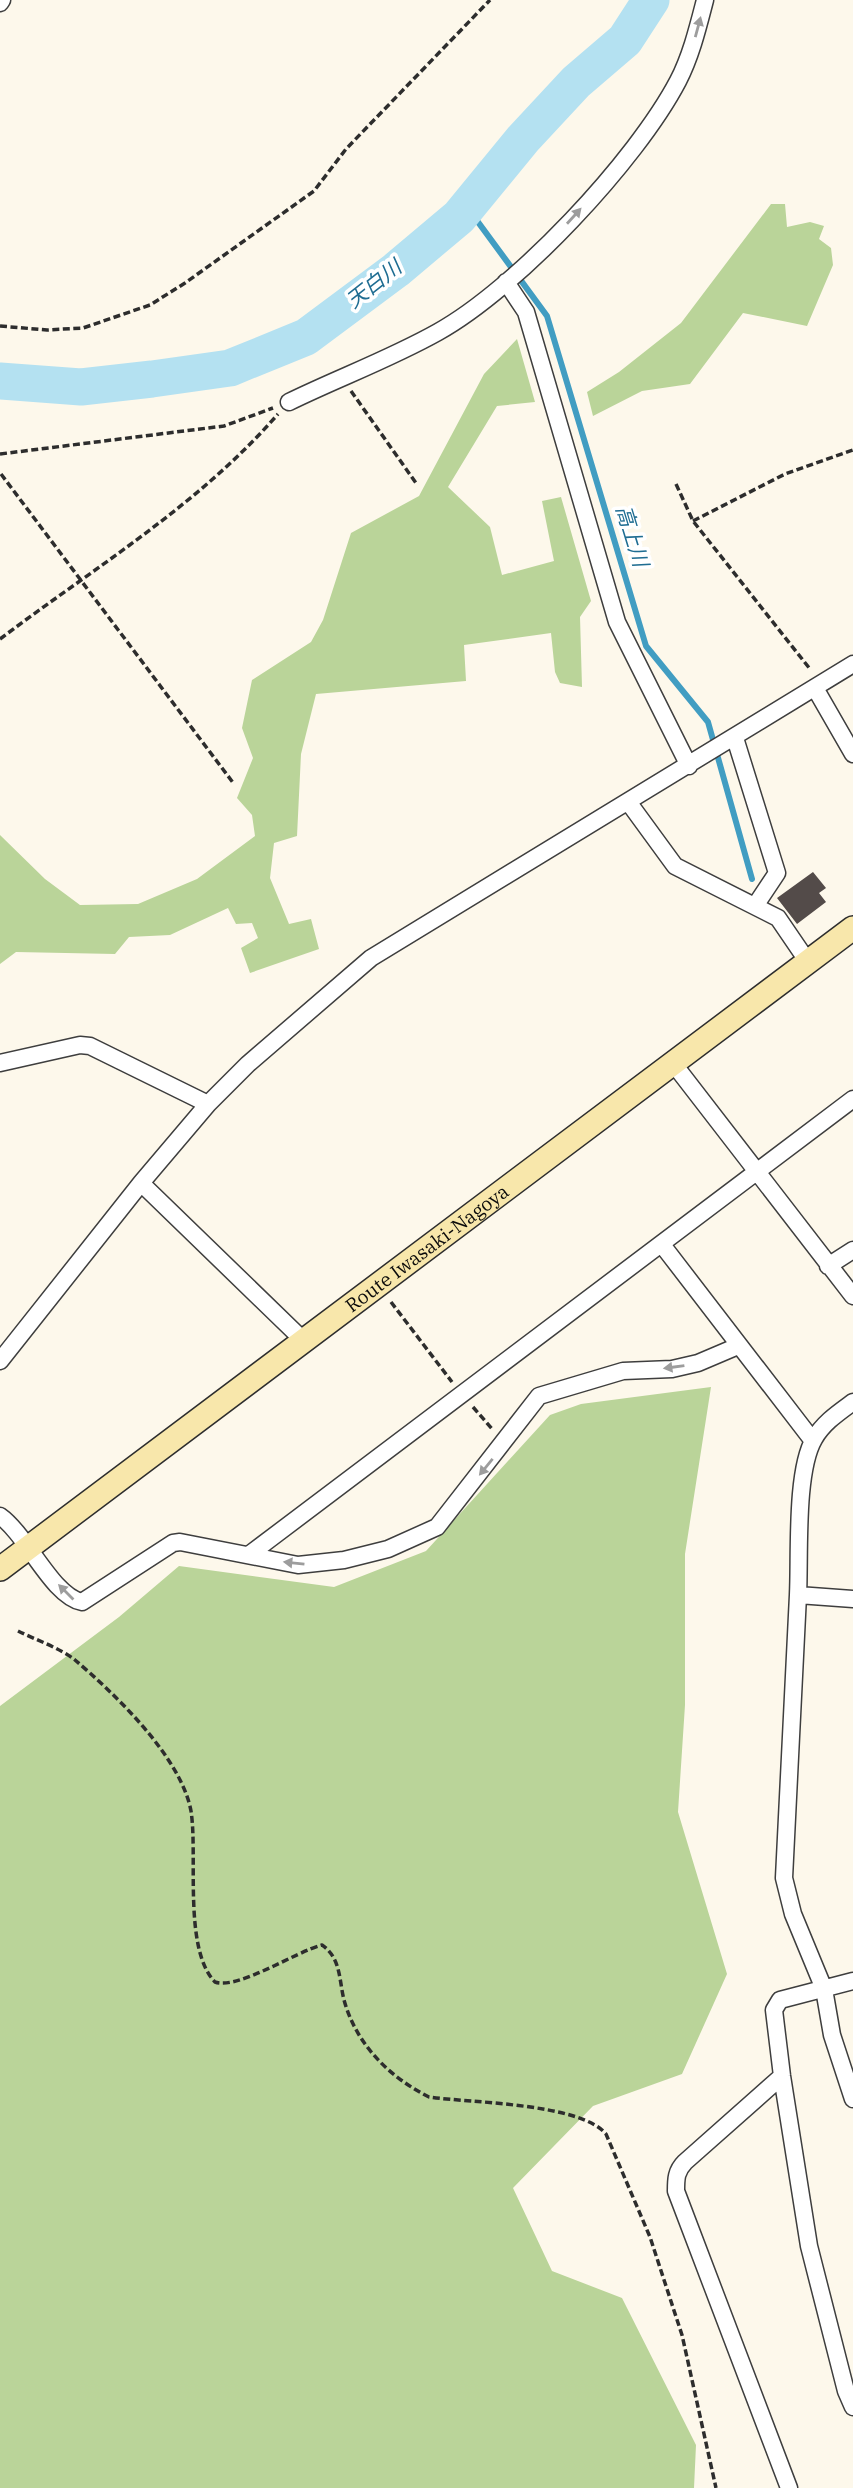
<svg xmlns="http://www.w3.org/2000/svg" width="853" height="2488" viewBox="0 0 853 2488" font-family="'IBM Plex Serif','Noto Sans JP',serif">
<rect width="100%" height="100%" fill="#fdf8eb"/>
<path fill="#bad499" d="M771,204h14l2,23 23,-5 14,4 -5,13 12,9 2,17 -26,61 -64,-13 -53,71 -48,7 -49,25 -6,-24 32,-20 62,-49z
M517,339l18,63 -38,4 -49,81 42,40 12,48 52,-14 -12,-60 19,-4 30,104 -11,16 2,70 -22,-4 -5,-11 -4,-39 -87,12 2,36 -150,13 -15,60 -4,82 -23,7 -4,35 19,46 22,-5 8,30 -69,24 -9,-25 17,-10 -6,-15 -16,1 -8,-16 -58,27 -41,2 -14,17 -99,-2 -16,12v-129l45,44 35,26 58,-1 59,-25 58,-43 -3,-21 -15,-17 16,-40 -11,-30 10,-48 59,-38 12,-22 28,-87 68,-37 65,-122z
M711,1387l-26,167v151l-7,107 49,162 -45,100 -89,32 -80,82 39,83 70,27 74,147 -2,43h-694v-782l119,-89 60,-51 155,21 92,-36 124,-136 31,-11z"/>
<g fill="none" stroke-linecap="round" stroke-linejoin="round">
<path stroke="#419dc2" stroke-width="6" d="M467,207l80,109 99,330 62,76 44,157"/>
<path stroke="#b4e1f1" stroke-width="37" d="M0,381l81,6 71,-8 78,-11 76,-31 90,-67 63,-53 64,-78 53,-57 49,-42 26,-40"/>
</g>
<path fill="#534b49" d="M813,872l13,16 -7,5 7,9 -29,22 -20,-26z"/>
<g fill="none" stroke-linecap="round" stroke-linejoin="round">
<g stroke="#3e3e3e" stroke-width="19">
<path id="street" d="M0,3l2,-3
M506,282l20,30 91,310 72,144
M289,402c49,-24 101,-43 149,-70 79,-44 198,-171 240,-251 13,-25 20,-54 27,-81
M815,688l38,66
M735,738l42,135 -22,33
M629,803l46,63 103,52 30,44
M0,1063l80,-18 10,1 118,58
M673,1063l180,233
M141,1183l164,159
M663,1246l150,195
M828,1266l25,-16
M0,1361l141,-178 67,-79 40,-40 123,-106 482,-294
M853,1402c-15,11 -30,21 -39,37 -19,33 -14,117 -16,156l55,4
M0,1516c27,19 52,80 82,86l91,-59 7,-1 118,23 46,-5 44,-11 49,-22 102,-131 84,-25 49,-2 26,-6 40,-17
M250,1554l603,-455
M798,1595l-14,283 9,36 31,75 8,46 21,64
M853,1981l-73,19 -6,10 8,66 27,170 37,145 7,16
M782,2076l-97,86c-9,9 -9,17 -9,29l113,297"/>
</g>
<g stroke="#2d2d2d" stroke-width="26">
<g id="secondary">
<path id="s1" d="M0,1569l853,-641"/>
</g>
</g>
<path stroke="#2d2d2d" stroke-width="3.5" stroke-dasharray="7 3.5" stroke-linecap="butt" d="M0,326l47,4 36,-2 67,-23 35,-22 129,-92 32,-42 144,-149
M351,391l65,92
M0,454l224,-28 49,-18
M1,474l233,310
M676,484l17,37 117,148
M693,521l92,-47 68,-24
M0,639c94,-71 200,-135 278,-225
M391,1302l61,80
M473,1407l20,23
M18,1631c18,9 42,17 57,29 40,34 106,97 116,151 7,45 -8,138 24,171 23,8 80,-30 107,-37 19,13 17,35 22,55 12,44 45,77 85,97 42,6 151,6 177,37l44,103 32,98 34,153"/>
<use href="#street" stroke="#fff" stroke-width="16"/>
<use href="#secondary" stroke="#f8e7ab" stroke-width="23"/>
</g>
<defs><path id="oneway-solid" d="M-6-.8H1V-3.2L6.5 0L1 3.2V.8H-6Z" transform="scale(1.75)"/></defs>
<g fill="#9d9d9d">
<use href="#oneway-solid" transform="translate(698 27) rotate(-75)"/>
<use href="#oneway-solid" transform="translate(574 216) rotate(-48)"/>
<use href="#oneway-solid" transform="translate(674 1367) rotate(172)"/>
<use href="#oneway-solid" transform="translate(486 1467) rotate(129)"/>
<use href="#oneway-solid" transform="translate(294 1563) rotate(-174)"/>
<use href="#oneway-solid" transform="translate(66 1592) rotate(-135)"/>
</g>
<g text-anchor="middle" stroke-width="7" stroke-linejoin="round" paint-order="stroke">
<g font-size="19" fill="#0b0b0b" stroke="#fff">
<text dy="7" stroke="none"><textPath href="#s1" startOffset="534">Route Iwasaki-Nagoya</textPath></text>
</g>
<g font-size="21" font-style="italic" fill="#1f6d92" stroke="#fff">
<text transform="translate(374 284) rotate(-38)" y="7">天白川</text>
<text transform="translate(632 536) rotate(73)" y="7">高上川</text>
</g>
</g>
</svg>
